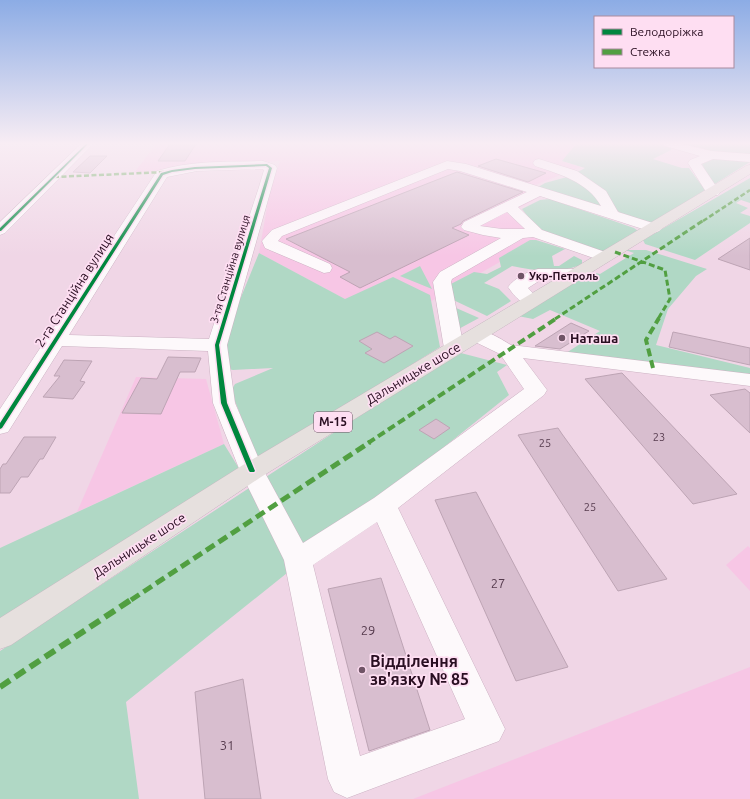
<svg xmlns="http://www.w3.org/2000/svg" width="750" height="799" viewBox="0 0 750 799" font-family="Ubuntu,sans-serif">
<rect width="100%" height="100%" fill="#f0d6e6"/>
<path fill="#f7c6e5" d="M156,144h420l-14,17 19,6 -51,20 16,7 -27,14 23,30 -151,86 -132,-71 11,-63 10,-29 -146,12z
M136,377l70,2 18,65 -147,68z
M748,546l2,2v43l-24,-26z
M750,667v132h-337z"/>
<path fill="#b0d8c5" d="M576,144h84l12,3 -1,3 -18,9 29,9h7l16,22 -51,33h-9l-20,-4 -7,-8 -42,-38 9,-5 -23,-7z
M685,144h65v11l-31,-2z
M716,158l34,2v2l-37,23 -11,-21z
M567,177l18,7 16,13 -1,13 -65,-21 10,-6z
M750,178v25l-9,-3 -5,3 12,5 -8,5 10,3v7l-55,37 -50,-16 -2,-4z
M550,199l84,29 4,3 -34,21 -64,-20 -18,-23 18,-9z
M530,240h6l29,9 -13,7 2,10h5l15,-10 8,4v4c-20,10 -48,7 -70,2l-28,17 15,6 12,12 -24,15 -40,-19v-11l27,-14 13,2 14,-7 -2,-9z
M625,250h21l61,19 -11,7 -28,33 -12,36 94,23v11l-187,-24 37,-24 -50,-21 -17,9 -20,-4 73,-44 14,3 34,-21z
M259,253l86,46 48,-22 37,18 10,52 -182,113 -27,-69 4,-7 38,-16 -40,2 -20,-4z
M420,266l12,23 -32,-13z
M447,304l32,14 -26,14z
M457,352l50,13 -10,7 12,23 -383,307 13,97h-139v-148z
M224,444l16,26 -240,156v-78z"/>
<path fill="#d8becf" stroke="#bda4b4" d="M170,144h26l-11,17h-27z
M90,156h17l-17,17 -17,-1z
M496,159l50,14 -18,9 -50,-16z
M457,172l66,20 -60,29 -2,3 -9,4 17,7 -109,53 -20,-11 10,-5 -64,-33z
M750,238v32l-32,-11z
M571,323l18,8 -29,18 -25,-3z
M377,332l13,7 5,-3 18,10 -29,17 -19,-10 7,-4 -13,-8z
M673,332l77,16v17l-81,-18z
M168,357l33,1 -6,14h-15l-19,42 -39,-1 19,-35 16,1z
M64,360l28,1 -12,20 5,1 -12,17 -30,-2 17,-21h-6z
M622,373l115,121 -44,10 -108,-125z
M745,389l5,4v40l-40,-38z
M436,419l14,9 -16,11 -15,-9z
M558,428l4,6 105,145 -49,12 -100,-156z
M24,437h32l-13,22h-3l-12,18h-7l-11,16h-10v-24l3,-5h3z
M476,492l92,175 -52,14 -81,-181z
M381,578l49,152 -61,21 -41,-162z
M243,679l18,120h-56l-10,-107z"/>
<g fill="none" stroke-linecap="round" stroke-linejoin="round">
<g stroke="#ccb2c3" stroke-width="1">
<path id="minor" d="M81,144h12l-88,89 -5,2v-13z
M663,144h19l29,7 39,3v8l-37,-3 -12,5 19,28 -2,3h-10l-20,-32 2,-3 10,-4 -35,-10z
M539,159l38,12 29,20 12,21 41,13 3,3 -3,3 -5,2 -5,-2 -109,-35 -22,11 24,23 69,24 2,3 -2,3 -6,2 -72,-25 -10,1 -71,41 -1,3 13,66 -3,4 -7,2 -7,-2 -3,-4 -11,-66 7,-10 61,-34 -18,-3 -19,-5 -3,-3 3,-5 63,-30 -67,-21 -12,-2 -166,67 -4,5 52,23 2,4 -2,4 -6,1 -59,-25 -3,-7 10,-11 175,-69 19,3 135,42c-13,-24 -42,-32 -66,-40l-2,-3 2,-3zM507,212l18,17h-23l-22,-3z
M263,161l12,4 2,3 -50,177 8,58 29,68 39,72 71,-45 150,-109 -24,-35 -31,-15 -3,-4 3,-4c15,-4 30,7 42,14l239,29v12l-227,-28 24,32 -3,5 -146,113 107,221 -6,12 -152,57 -13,-6 -6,-13 -44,-219 -44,-89 -27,-68 -5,-52 -146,-5 -54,86 -8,2v-25l157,-238c34,-11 71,-9 106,-10zM262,169l2,1 -5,17 -50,152 -140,-4 98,-158 30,-6zM377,522l88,197 -105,37 -47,-191z
M538,269h37l6,1 2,4 -2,4 -6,1h-33l-14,9 12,13 -3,4c-13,3 -22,-8 -29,-18 6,-8 20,-16 30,-18z"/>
</g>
<g stroke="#c6b7c1" stroke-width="1">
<path id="major" d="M750,165v9l-489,303 -250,168 -11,4v-31l243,-153 503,-299z"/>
</g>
<use href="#minor" fill="#fdf9fb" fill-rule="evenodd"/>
<use href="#major" fill="#e6e0de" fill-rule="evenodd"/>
<path stroke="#519f41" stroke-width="2.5" stroke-dasharray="5 2.5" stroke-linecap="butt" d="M54,177l111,-5
M703,221l47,-31"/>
<path stroke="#519f41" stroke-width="3" stroke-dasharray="6 3" stroke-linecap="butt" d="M615,252l50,18 5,29 -12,20
M555,319l149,-99"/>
<path stroke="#519f41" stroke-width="4" stroke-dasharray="8 4" stroke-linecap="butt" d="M653,368l-7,-28 13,-22
M368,443l189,-125"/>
<path stroke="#519f41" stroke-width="5" stroke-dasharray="10 5" stroke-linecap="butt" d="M131,600l239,-158"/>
<path stroke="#519f41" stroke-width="6" stroke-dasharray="12 6" stroke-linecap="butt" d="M0,687l132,-88"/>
<g stroke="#fedef2" stroke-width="3">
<path id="cycleway" d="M86,144h2l-87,87h-1v-3z
M267,164l5,4 -53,177 8,58 28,68 -1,1h-4l-1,-1 -28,-68 -6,-58 54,-177 -3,-2 -71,3 -23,3 -9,3 -161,253 -2,1v-6l161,-250 11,-3 23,-3z"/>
</g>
<use href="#cycleway" fill="#00873e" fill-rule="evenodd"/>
</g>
<linearGradient id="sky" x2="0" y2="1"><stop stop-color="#8cace5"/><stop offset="0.56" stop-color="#f8edf4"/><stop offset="1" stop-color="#f8edf4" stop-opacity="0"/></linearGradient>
<rect width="750" height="256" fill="url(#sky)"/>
<g fill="#6f5466" stroke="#fedef2" stroke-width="1.5">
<circle cx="521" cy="276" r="4"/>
<circle cx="562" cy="338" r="4"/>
<circle cx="362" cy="670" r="4"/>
</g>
<g text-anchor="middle" stroke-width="3.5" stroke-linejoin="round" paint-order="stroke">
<g font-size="11" fill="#290e21" stroke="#fedef2">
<text transform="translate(230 269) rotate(-73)" y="4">3-тя Станційна вулиця</text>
</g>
<g font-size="11" font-weight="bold" fill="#290e21" stroke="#fedef2" text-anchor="start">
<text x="529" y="280">Укр-Петроль</text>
</g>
<g font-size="11" fill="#563b4e">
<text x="659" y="441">23</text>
<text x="545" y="447">25</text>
<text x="590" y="511">25</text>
</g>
<rect fill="#fedef2" stroke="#694c60" stroke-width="1" x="314" y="412" width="38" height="20" rx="3"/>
<g font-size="12" font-weight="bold" fill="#290e21">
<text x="333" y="426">М-15</text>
</g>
<g font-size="13" fill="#290e21" stroke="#fedef2">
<text transform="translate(74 290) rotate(-57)" y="5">2-га Станційна вулиця</text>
<text transform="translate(413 373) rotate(-31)" y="5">Дальницьке шосе</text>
<text transform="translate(139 545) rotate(-33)" y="5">Дальницьке шосе</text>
</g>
<g font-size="13" font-weight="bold" fill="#290e21" stroke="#fedef2" text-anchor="start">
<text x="570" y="343">Наташа</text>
</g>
<g font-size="13" fill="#563b4e">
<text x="498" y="588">27</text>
<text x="368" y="635">29</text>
<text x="227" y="750">31</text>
</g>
<g font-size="16" font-weight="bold" fill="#290e21" stroke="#fedef2" text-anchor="start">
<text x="370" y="667">Відділення<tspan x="370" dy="18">зв'язку № 85</tspan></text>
</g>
</g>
<rect x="594" y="16" width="140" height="52" fill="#fedef2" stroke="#a98b9e"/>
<rect x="602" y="29" width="20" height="6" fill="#00873e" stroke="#a98b9e"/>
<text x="630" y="36" font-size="12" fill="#290e21">Велодоріжка</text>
<rect x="602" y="49" width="20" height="6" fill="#519f41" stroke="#a98b9e"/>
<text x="630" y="56" font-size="12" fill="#290e21">Стежка</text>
</svg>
